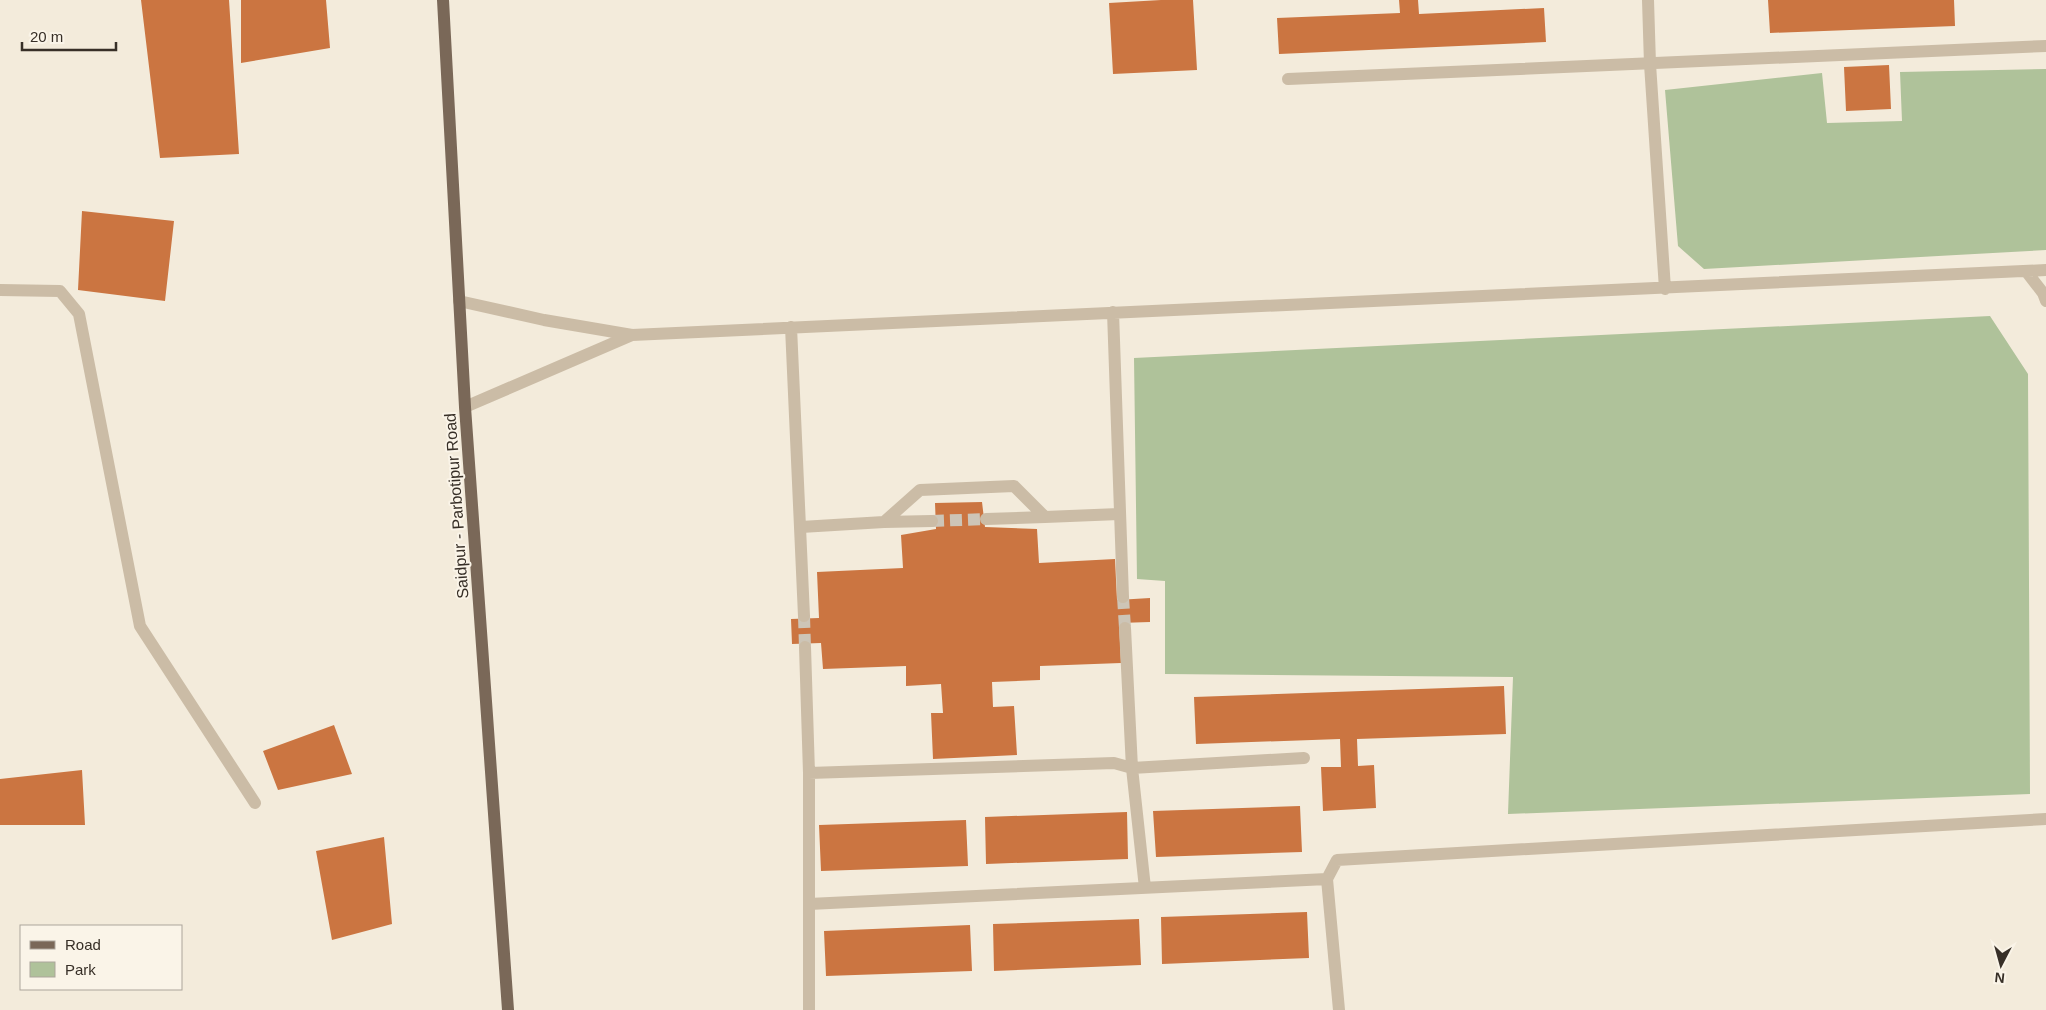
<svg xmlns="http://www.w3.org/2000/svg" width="2046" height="1010" viewBox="0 0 2046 1010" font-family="Helvetica,sans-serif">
<rect width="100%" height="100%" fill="#f3ebdb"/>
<path fill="#afc29a" d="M2046,69v181l-342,19 -26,-23 -13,-156 157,-17 5,50 75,-2 -2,-49z
M1990,316l38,58 2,420 -522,20 5,-137 -348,-3v-93l-28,-2 -3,-221z"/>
<path fill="#cb7541" d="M141,0h88l10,154 -79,4z
M241,0h85l4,48 -89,15z
M1161,0h32l4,70 -84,4 -4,-71z
M1399,0h19l1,14 125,-6 2,34 -267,12 -2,-36 123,-5z
M1768,0h186l1,26 -185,7z
M1889,65l2,44 -45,2 -2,-44z
M82,211l92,10 -9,80 -87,-11z
M982,502l3,25 52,2 2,34 76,-4 2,41 33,-2v24l-31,1 2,40 -81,3v14l-48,2 1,25 21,-1 3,49 -84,4 -2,-46h12l-2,-29 -35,2v-20l-83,3 -2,-26 -29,1 -1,-25 28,-1 -2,-46 86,-4 -2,-33 35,-6 -1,-26z
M1504,686l2,48 -149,5 1,27 16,-1 2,43 -53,3 -2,-44h20l-1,-28 -144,5 -2,-47z
M334,725l18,49 -74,16 -15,-39z
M82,770l3,55h-85v-46z
M1300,806l2,46 -146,5 -3,-46z
M1127,812l1,47 -142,5 -1,-47z
M966,820l2,46 -147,5 -2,-46z
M384,837l8,87 -60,16 -16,-89z
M1307,912l2,46 -147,6 -1,-47z
M1139,919l2,46 -147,6 -1,-47z
M970,925l2,46 -146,5 -2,-45z"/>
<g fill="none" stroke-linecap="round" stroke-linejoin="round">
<path stroke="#cdc5b7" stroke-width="12" stroke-dasharray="12 6" stroke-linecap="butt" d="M932,521l54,-2
M1123,597l2,31
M804,616l1,31"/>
<path stroke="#cbbca6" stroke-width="12" d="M1648,0l2,64 15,225
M1288,79l758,-33
M2026,271l17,22 3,8
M0,290l60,1 19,23 61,312 115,177
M459,301l85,19 88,15
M1113,312l10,285
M791,327l13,289
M465,407l167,-72 1414,-65
M986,519l59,-2
M884,522l48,-1
M801,527l83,-5 36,-32 94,-4 31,31 74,-3
M1125,628l7,140 13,120
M805,647l4,126v237
M809,773l305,-10 18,5 172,-10
M809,904l518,-25
M1339,1010l-12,-131 10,-19 709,-41"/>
<path stroke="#7a6858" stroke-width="12" d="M443,0l22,407 43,603"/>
</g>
<g text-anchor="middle" stroke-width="4" stroke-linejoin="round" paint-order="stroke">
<g font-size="16" fill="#372f27" stroke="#faf4e8">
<text transform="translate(456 506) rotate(-94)" y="6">Saidpur - Parbotipur Road</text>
</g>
</g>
<rect x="20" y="925" width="162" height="65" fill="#faf4e8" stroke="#aca59b"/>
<rect x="30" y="941" width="25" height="8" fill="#7a6858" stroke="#aca59b"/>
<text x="65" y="950" font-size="15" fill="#372f27">Road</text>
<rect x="30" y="962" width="25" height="15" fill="#afc29a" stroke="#aca59b"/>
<text x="65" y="975" font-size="15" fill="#372f27">Park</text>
<g transform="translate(2001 965) rotate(186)" stroke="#faf4e8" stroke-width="4" paint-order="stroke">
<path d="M0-4L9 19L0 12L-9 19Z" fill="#372f27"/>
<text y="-8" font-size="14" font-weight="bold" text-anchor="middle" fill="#372f27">N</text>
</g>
<path d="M22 42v8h94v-8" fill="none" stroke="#372f27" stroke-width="2.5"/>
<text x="30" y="42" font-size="15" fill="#372f27" stroke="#faf4e8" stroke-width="4" paint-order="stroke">20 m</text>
</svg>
